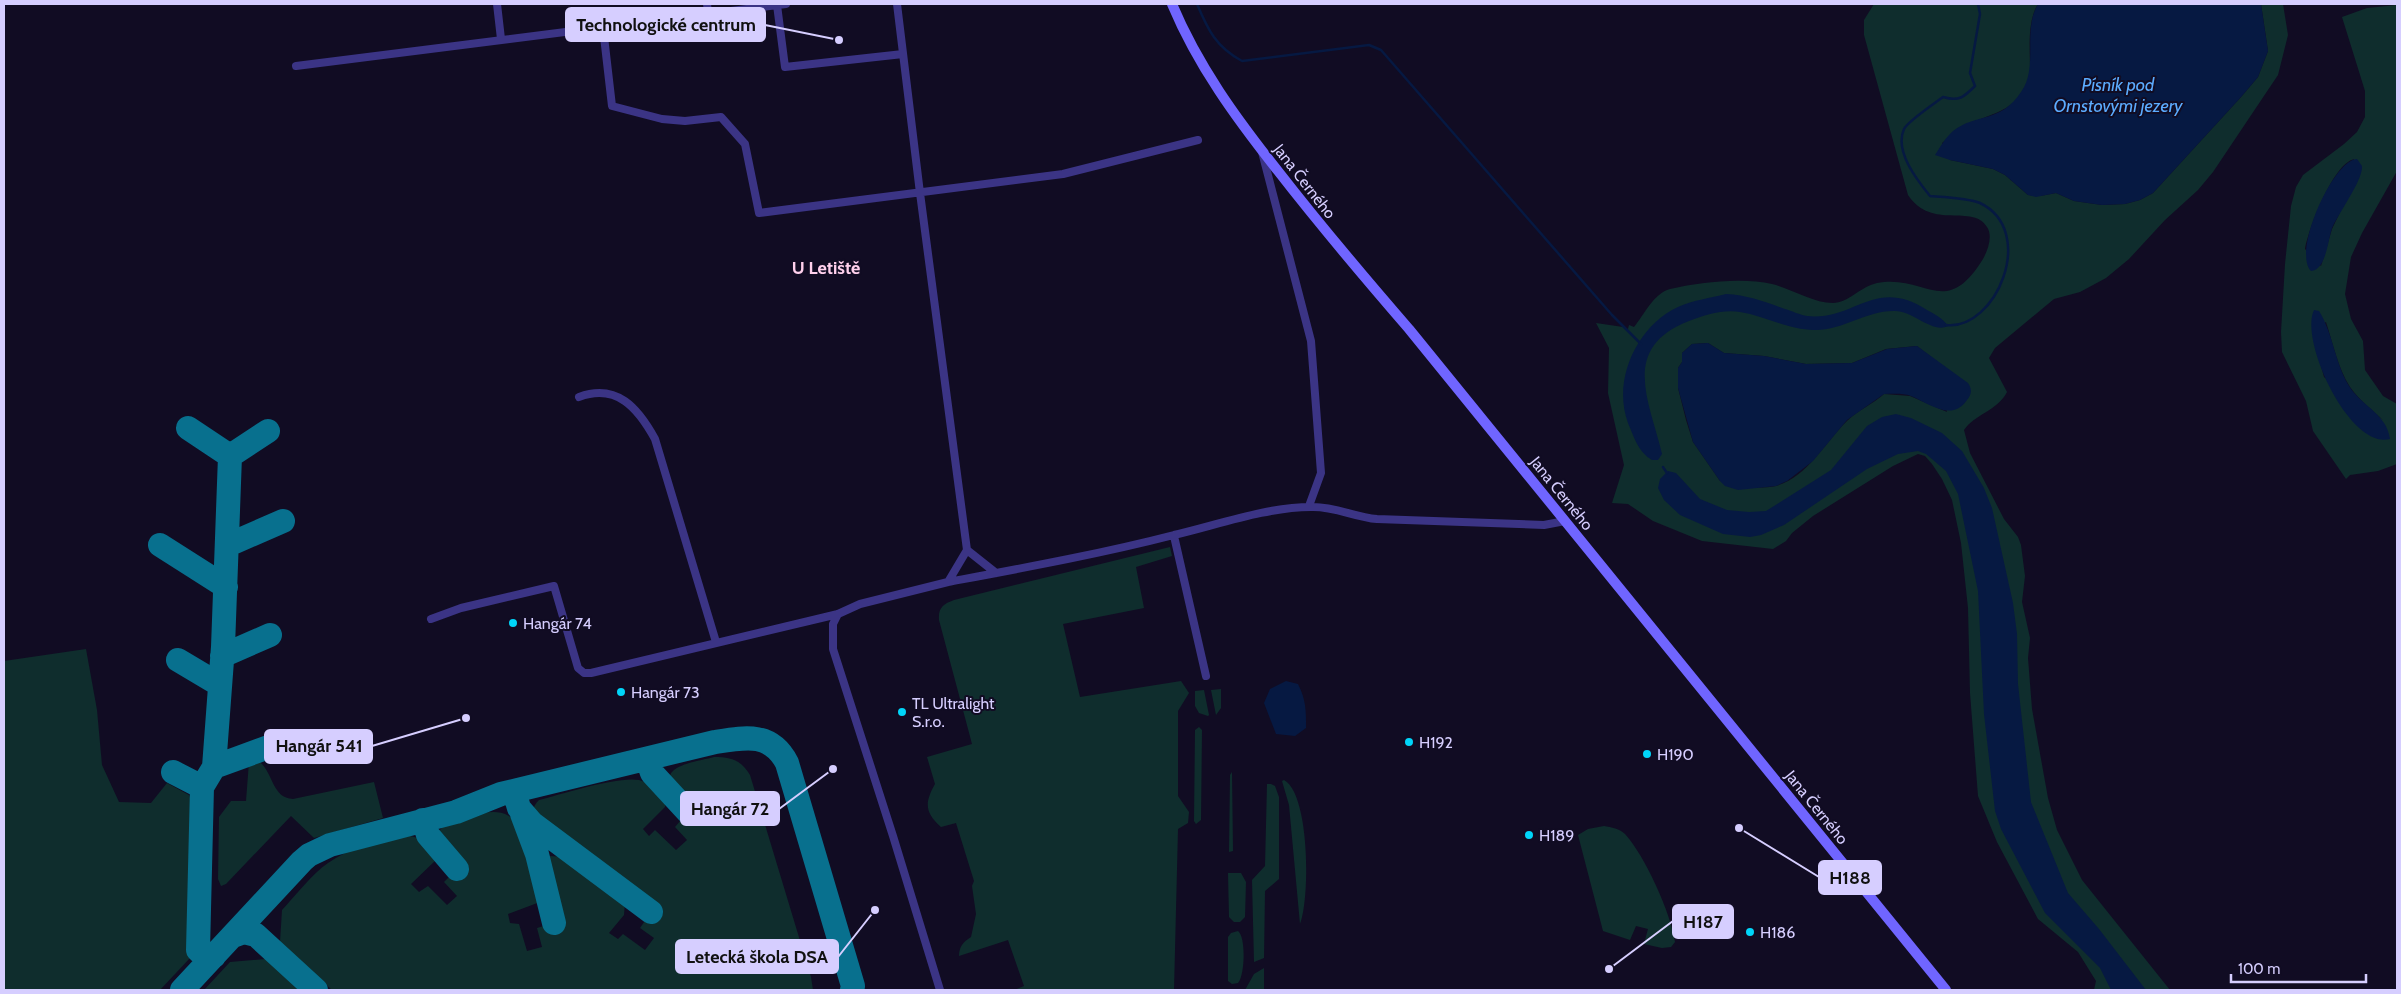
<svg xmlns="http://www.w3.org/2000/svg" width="2401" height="994" viewBox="0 0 2401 994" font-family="Cabin,sans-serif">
<rect width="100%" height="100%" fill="#110c23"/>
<path fill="#0f2d2d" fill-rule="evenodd" d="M1874,4h164c-11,18 -8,44 -8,64 -1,41 -40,46 -68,58 -9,4 -12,12 -20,17l8,17 43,9 12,6 23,20 12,1 16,-3 18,8 28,4 23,-1 15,-4 13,-7 88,-96 17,-20 10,-26 -7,-47h22l5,31 -10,40 -65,97 -15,18 -33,30 -36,39 -23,19 -26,14 -26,7 -59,49 -6,10 18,34c-10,19 -32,22 -43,38l6,23 34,66 14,18 3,8 4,31 -3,26 8,36 -2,20 4,51 16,89 9,32 25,50 88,110h-76l2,-9 -18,-29 -40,-33 -41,-77 -19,-46 -8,-103 -2,-85 -7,-65 -9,-43 -10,-21 -10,-15 -7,-8 -7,-2 -25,12 -80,50 -21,17 -6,8 -13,8 -71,-8 -49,-20 -25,-17 -16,-1 12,-38 -16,-72 1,-45 -13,-25 27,4 5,2 1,-4 5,2c10,-12 20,-34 36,-38 29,-7 73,-12 102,-5 20,5 41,19 61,19 15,0 27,-16 44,-20 50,-9 68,37 106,-24 5,-9 10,-23 4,-32 -14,-24 -55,4 -79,-32l-44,-160v-15zM1708,343l16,10 40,3 42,8 46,-1 34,-14 31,-3 14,11 16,55 -37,-16 -26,-2c-11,10 -26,16 -37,27 -22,21 -43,62 -77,66 -16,2 -34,-3 -50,-6l-27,-39 -7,-22 -8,-32v-20l4,-6v-9l10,-9z
M2397,5v166l-35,62 -11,24 -6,37 6,25 12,22 2,29 18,26 14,8v60l-19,7 -28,4 -4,4 -33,-48 -7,-30 -24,-49 -1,-20 4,-68 6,-58 5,-19 7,-12 41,-31 13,-12 8,-15v-26l-23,-74 25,-9zM2354,159l-10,45 -12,25 -11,37 -16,-17c4,-21 28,-85 49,-90zM2326,322c7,22 12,46 24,65 9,13 22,23 33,33l-59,-43 -12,-46z
M1170,547l2,9 -36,11 8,41 -81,16 17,73 101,-16 8,12 -11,18v85l11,16 -1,11 -10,6 -4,161h-160l10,-4 -16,-46 -49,16c0,-9 4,-14 12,-19l5,-23 -4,-28 2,-5 -18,-58 -15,4c-17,-15 -16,-25 -6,-43l-8,-27 45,-13 -33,-124c-1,-12 4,-16 15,-20z
M86,649l11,61 5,55 17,37 32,1 16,-20 22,12 6,13 -5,150 -30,32h-156v-329z
M1221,689v19l-5,7 -5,-25z
M1204,690l5,25 -1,1 -9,-3 -4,-7v-15z
M1199,727l3,3 -1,90 -5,4 -2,-3 1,-91z
M714,757c17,0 27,3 36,18l61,202 2,13h-481l-52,-48 2,-32c13,-14 30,-36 46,-47 19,-13 74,-39 94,-22 6,5 10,13 15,18l-26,25 8,8 9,-6 19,19 10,-9 -13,-14 18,-18 -21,-24 -3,-7c8,-13 20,-14 33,-17 13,-3 25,-7 38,0 18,9 26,67 31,86l-32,12 2,9 9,1 8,27 15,-4 -5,-19 23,-7 -14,-56 4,-9 15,1 60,45 -1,13 -15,18 9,6 5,-5 22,16 9,-12 -14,-10 15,-22 -116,-84c-7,-8 -8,-14 0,-22 23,-6 79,-24 100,-20 12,3 19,12 27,21l-1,6 -22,22 6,7 6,-6 21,20 11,-10 -12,-13 18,-21c-6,-6 -15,-12 -20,-20 -15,-21 28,-25 41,-29z
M255,759c19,9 15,39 38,40l81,-17 9,36 -69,20 -23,-22 -65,68 -5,2 -3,-7 1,-62 12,-16h15l3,-39z
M1232,772l1,79 -4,1 1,-77z
M1284,780c26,14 26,119 16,144l-11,-119 -7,-24z
M1267,784h4l4,2 4,11v82l-14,12 -1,67 -10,4 -2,-82 13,-14z
M1604,826c7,1 16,3 21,8 20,22 46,79 50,108l-4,5 -9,1 -18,-4 4,-15 -12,-3 -6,14 -27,-9 -25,-96 10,-6z
M1228,873h13l5,9 -1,35 -5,5h-6l-5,-5z
M1238,931c8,6 7,44 0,52l-6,1 -4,-3v-44l3,-4z
M266,959l33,31h-95l26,-28z
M1264,968v22h-19l9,-16z"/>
<path fill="#061942" d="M2038,4h223l7,47 -10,26 -17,20 -88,96 -13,7 -15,4 -23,1 -28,-4 -18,-8 -20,4 -8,-2 -23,-20 -12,-6 -43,-9 -15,-5c5,-8 11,-18 18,-24 23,-18 48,-8 68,-39 18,-25 1,-61 17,-88z
M2357,159l5,7c1,14 -23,46 -30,62 -4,12 -6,42 -21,43 -19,-19 22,-111 46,-112z
M1726,294c22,1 39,8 59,15 7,2 15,6 22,7 48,5 68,-40 120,-6 7,4 16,8 21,16 -15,8 -35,-15 -53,-15 -28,-1 -53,20 -81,19 -25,0 -49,-14 -74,-18 -16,-3 -36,3 -51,9 -70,27 -39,81 -27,133l-4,6h-6c-14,-8 -18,-23 -24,-37 -16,-43 9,-97 50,-116 16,-7 32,-9 48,-13z
M2314,310l5,1c15,24 16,55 32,78 13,18 36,26 39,50 -40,11 -91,-98 -76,-129z
M1708,343l16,10 40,3 42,8 46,-1 35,-14 30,-3 51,37c4,6 4,11 -1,17 -15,22 -37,4 -56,-4 -8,-3 -18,-2 -27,-2l-37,26 -34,41 -26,20 -11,5 -38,4 -13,-4 -5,-5 -27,-39 -15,-54v-20l4,-6v-9l10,-9z
M1896,414l15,4 31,15 20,18 22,37 8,20 21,95 4,31 1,50 13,118 37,91 31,36 47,61h-35l-11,-22 -55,-55 -44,-84 -6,-18 -11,-97 -6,-123 -20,-97 -12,-23 -20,-17 -8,-3 -20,3 -31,15 -83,56 -23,10 -11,2 -27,-3 -43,-19 -16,-15 -6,-12 2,-9 8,-8 8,2 24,26 27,11 22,2 17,-1 65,-41 36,-44 15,-9z
M1286,681l12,3c8,16 8,26 8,44l-11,8 -19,-2 -12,-31 6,-14z"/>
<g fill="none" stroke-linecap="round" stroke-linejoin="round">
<path stroke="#061942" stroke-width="2.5" d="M1197,4c11,26 19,43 45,57l127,-16 12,5 231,265 29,29
M1946,325c50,6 92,-94 34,-122 -12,-5 -37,-6 -50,-7 -13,-16 -36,-45 -26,-67 4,-8 31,-26 39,-32 16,5 21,0 32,-11l-5,-13 10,-59 -2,-10
M1663,467l4,6"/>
<path stroke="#08708e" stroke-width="24" d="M188,428l42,28
M230,456l38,-25
M160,545l66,42
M228,545l55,-24
M222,656l48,-21
M178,660l42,25
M647,759l5,14 36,39
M214,767l60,-22
M173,772l29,15
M514,791l5,17 13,15 119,89
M522,814l15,40 17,69
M423,820l5,15 29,34
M233,936l11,-4 12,3 60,55
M214,956l-8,2 -8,-8 4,-163 12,-20 9,-120 7,-191
M182,990l120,-129 7,-6 21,-10 126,-33 45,-18 214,-52c31,-5 56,-10 72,21l66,223 -1,4"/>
<path stroke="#3b3485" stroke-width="8" d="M497,4l4,35
M707,4l3,23
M777,5l8,62 118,-13
M603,28l9,78 50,13 23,2 36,-4 24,27 14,69 304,-39 135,-34
M296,66l490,-62
M1262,152l49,189 10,132 -12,33
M579,397c38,-14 59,11 76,42l61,203
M1174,536l32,140
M967,550l29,23
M948,582c75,-14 152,-28 226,-47 43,-10 93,-28 137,-28 23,-1 43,10 66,12l167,6 21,-4
M838,614l-5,10v25l60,187 47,154
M431,619l30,-11 93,-22 24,82 6,5h7l247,-59 22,-10 88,-22 19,-32 -47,-357 -23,-189"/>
<path stroke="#7065ff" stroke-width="10" d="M1172,4c26,62 64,114 106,167 42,54 86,106 131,158l537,661"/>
</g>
<g fill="#00d5f9" stroke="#110c23" stroke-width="2">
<circle cx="513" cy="623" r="5"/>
<circle cx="621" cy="692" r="5"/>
<circle cx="902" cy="712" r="5"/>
<circle cx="1409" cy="742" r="5"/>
<circle cx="1647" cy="754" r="5"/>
<circle cx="1529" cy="835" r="5"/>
<circle cx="1750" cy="932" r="5"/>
</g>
<g text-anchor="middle" stroke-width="4" stroke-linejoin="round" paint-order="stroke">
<g font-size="16" fill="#d6ceff" stroke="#110c23">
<text transform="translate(1305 181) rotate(52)" y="6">Jana Černého</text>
<text transform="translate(1562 493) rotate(51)" y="6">Jana Černého</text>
<text transform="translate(1817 807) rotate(51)" y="6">Jana Černého</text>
</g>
<g font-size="16" fill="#d6ceff" stroke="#110c23" text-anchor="start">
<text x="523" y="629">Hangár 74</text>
<text x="631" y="698">Hangár 73</text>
<text x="912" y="709">TL Ultralight<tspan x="912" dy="18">S.r.o.</tspan></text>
<text x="1419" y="748">H192</text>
<text x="1657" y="760">H190</text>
<text x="1539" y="841">H189</text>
<text x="1760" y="938">H186</text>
</g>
<g font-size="18" font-style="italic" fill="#5cacff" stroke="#110c23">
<text x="2118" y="91">Písník pod<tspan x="2118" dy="21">Ornstovými jezery</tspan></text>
</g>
<g font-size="18" font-weight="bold" fill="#ffd0ec" stroke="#110c23">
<text x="826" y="274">U Letiště</text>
</g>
</g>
<path fill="none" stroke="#d6ceff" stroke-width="2" d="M839 40L765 25M466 718L372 746M833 769L779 809M1739 828L1819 877M1609 969L1673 921M875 910L838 957"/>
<g fill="#d6ceff" stroke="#110c23" stroke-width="2">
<circle cx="839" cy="40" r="5"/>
<circle cx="466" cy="718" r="5"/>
<circle cx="833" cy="769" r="5"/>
<circle cx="1739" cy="828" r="5"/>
<circle cx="1609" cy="969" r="5"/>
<circle cx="875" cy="910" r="5"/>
</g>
<g fill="#d6ceff" stroke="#d6ceff" stroke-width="2">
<rect x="566" y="8" width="199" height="33" rx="5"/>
<rect x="265" y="730" width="107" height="33" rx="5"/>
<rect x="681" y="792" width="98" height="33" rx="5"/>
<rect x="1819" y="861" width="62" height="33" rx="5"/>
<rect x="1673" y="905" width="60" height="33" rx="5"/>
<rect x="676" y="940" width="162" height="33" rx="5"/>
</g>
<g font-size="18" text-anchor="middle" font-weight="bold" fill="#111">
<text x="666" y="31">Technologické centrum</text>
<text x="319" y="752">Hangár 541</text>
<text x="730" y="815">Hangár 72</text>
<text x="1850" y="884">H188</text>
<text x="1703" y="928">H187</text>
<text x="757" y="963">Letecká škola DSA</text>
</g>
<rect width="2401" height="994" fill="none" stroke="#d6ceff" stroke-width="10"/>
<path d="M2231 974v8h135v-8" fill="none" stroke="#d6ceff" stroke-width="2.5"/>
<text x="2238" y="974" font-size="15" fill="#d6ceff" stroke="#110c23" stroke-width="4" paint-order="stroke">100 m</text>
</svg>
